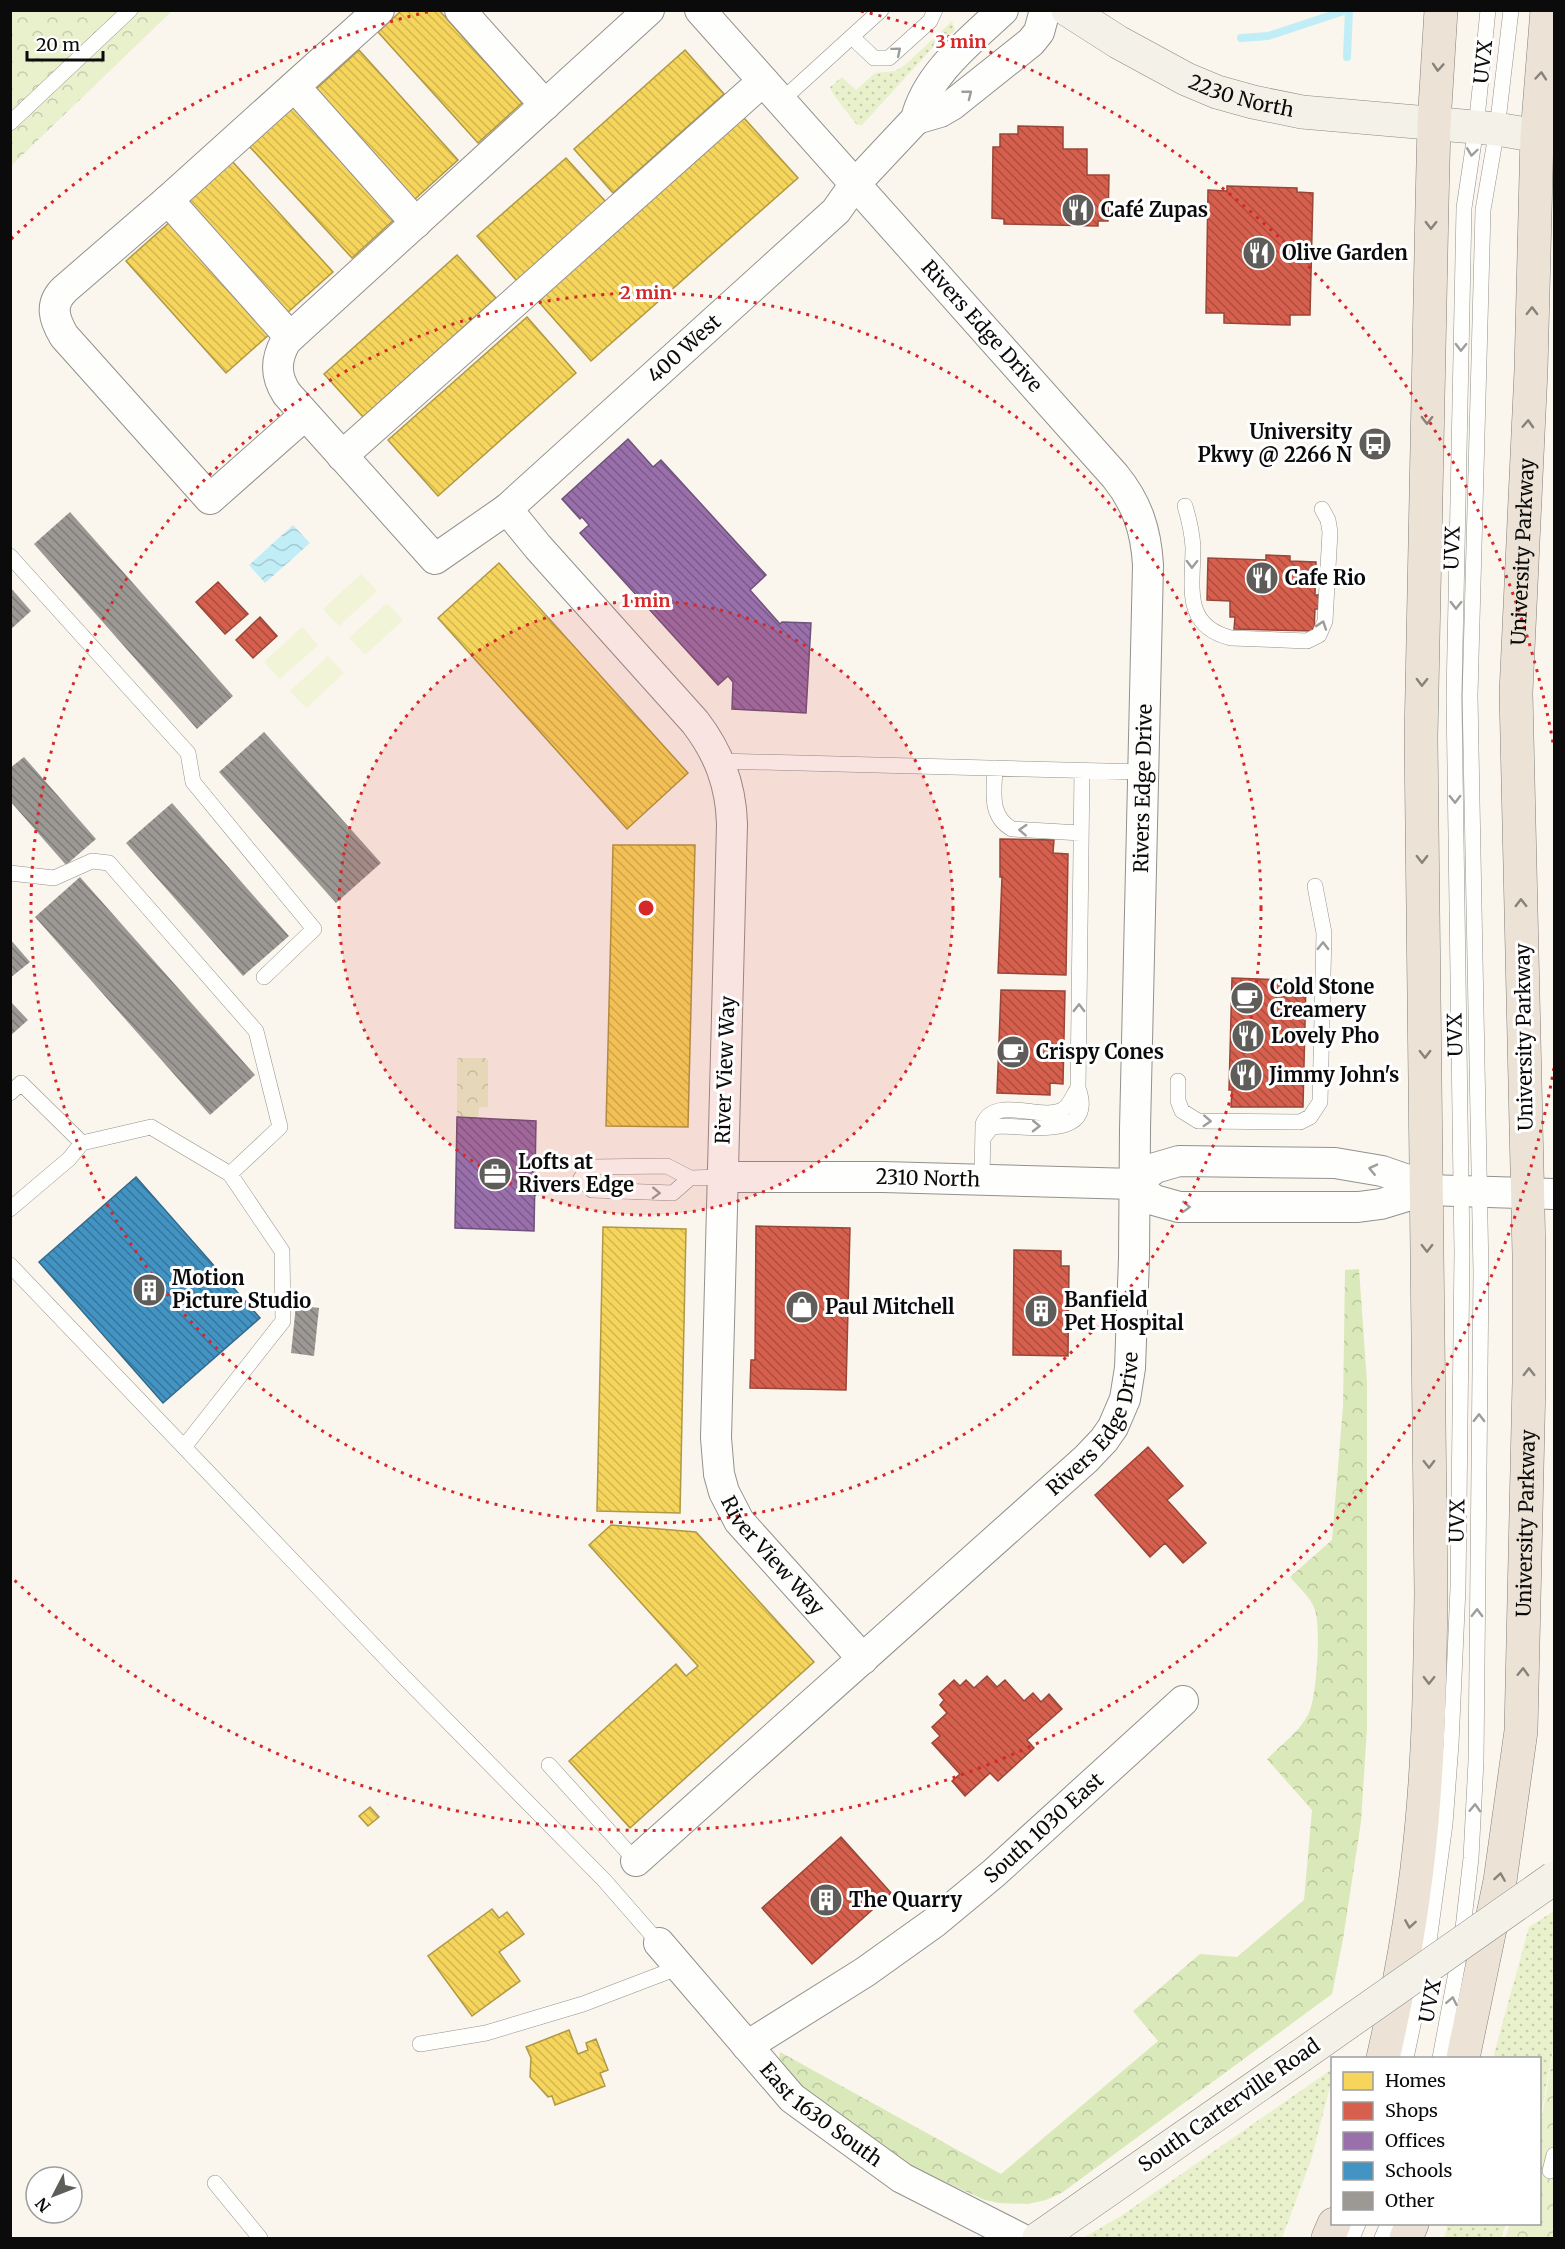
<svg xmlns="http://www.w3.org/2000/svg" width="1565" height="2249" viewBox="0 0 1565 2249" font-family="Merriweather,serif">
<defs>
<pattern id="grass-dots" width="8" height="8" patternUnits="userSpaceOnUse" patternTransform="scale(1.5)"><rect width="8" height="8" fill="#e8f0cc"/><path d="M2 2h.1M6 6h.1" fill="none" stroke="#c6ccae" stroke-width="1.8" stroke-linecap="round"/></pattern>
<pattern id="forest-crowns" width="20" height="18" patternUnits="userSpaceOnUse" patternTransform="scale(1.5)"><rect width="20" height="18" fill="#dae9b9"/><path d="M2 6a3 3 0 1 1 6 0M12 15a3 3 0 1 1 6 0" fill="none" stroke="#bac69e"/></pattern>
<pattern id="park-crowns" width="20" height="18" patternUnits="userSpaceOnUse" patternTransform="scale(1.5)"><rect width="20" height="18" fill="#e8f0cc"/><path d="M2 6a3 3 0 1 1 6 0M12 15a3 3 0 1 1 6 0" fill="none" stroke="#c6ccae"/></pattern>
<pattern id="water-waves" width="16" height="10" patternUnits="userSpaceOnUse" patternTransform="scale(1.5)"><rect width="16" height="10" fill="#c1edf7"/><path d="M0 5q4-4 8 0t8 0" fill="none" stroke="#a4cad2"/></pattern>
<pattern id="homes-back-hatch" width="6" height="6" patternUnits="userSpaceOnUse" patternTransform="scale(1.5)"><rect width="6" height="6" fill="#f6d55c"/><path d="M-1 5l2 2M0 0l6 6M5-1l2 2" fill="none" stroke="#d2b64f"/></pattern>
<pattern id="shops-back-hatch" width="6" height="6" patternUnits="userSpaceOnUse" patternTransform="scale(1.5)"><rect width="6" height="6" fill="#d6604d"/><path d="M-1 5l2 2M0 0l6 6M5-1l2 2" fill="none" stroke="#ac4d3e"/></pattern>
<pattern id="offices-back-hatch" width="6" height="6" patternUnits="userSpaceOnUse" patternTransform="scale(1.5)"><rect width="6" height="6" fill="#9970ab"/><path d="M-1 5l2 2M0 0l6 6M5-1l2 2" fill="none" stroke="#7b5a89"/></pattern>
<pattern id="schools-back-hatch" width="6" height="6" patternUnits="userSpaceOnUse" patternTransform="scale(1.5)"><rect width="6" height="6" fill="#4393c3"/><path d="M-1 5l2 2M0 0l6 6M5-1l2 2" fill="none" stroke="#36769d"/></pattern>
<pattern id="building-back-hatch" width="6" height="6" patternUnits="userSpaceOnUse" patternTransform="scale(1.5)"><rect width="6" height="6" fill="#9c9995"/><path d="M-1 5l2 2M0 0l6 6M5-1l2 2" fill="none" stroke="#7d7b78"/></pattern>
</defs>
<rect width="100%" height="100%" fill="#faf6ee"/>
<path fill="url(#grass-dots)" d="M952,21l3,10 -19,13 -74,81h-5l-24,-31 -3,-7 12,-10 14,13 19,-17 20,-2 10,-6z
M1554,1911v133l-14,76v-62h-47l36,-131z
M1332,2069v10l-21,81 -29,78h-199l38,-22z
M1448,2224h58l-5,14h-57z"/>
<path fill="url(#forest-crowns)" d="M1359,1269l8,113v347l-6,93 -18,117 -11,55 -269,198 -17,8 -18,4 -29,-1 -14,-3 -72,-32 -91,-59 -43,-48 1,-9 221,122 157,-133 -25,-30 67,-57 37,3 67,-57 8,-90 -45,-51c14,-14 31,-26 41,-44 9,-16 13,-88 7,-105 -4,-13 -17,-23 -25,-33l42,-37 11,-134 2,-136z"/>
<path fill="url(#park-crowns)" d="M11,11h161l-161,155z
M457,1058h28l3,2v47h-9l-1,11 -21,-1z
M1554,2048v190h-49l5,-14h30v-97z"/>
<path fill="#f1f4d6" d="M361,574l16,17 -38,35 -16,-17z
M387,603l16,17 -38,35 -16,-17z
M302,627l16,18 -38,34 -16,-17z
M328,656l16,17 -38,35 -16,-17z"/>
<path fill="url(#water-waves)" d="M293,525l17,18 -45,40 -16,-18z"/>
<path fill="url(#homes-back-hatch)" stroke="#b09844" stroke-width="1.5" d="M402,10h37l83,93 -44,40 -100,-111z
M359,50l99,110 -44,40 -99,-110z
M685,50l39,44 -111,99 -39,-44z
M295,104l102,113 -45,41 -103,-112z
M744,118l54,60 -207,183 -53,-60z
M566,158l40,44 -89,79 -40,-45z
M231,160l102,112 -46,41 -101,-111z
M171,221l100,112 -45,40 -100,-112z
M457,255l39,43 -133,119 -39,-43z
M527,317l49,56 -138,123 -50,-56z
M499,563l189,210 -61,56 -189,-211z
M613,845h82l-7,282 -82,-1z
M603,1227l83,2 -6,284 -83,-2z
M611,1525l85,7 118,130 -184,166 -61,-67 107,-97 10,12 12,-10 -109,-121z
M370,1807l9,10 -11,9 -9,-10z
M492,1909l7,9 8,-6 17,22 -25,18 21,29 -48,35 -44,-60z
M569,2030l9,24 10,-4 -2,-7 10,-4 12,31 -8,3 5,13 -50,19 -3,-9 -4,1 -18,-20 1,-19 -5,-11z"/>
<path fill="url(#shops-back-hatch)" stroke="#994639" stroke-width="1.5" d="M1018,126l45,1v22h24v26h22l-1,46h-10v5l-94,-2v-5l-12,-1 1,-71h7v-13h18z
M1227,186l70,2v4l16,1 -3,122h-20v10l-66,-2v-10h-18l2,-123 19,1z
M1266,555l24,1v5l26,1 -1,33h7v14h-7l-1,22 -80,-2 1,-12h-5v-16l-23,-1 1,-42 58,2z
M218,582l30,32 -23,20 -29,-32z
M260,617l17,19 -24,22 -17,-18z
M1000,839l54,1 -1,13 15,1 -2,121 -68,-2 4,-96h-2z
M1232,978l74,3 -3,126h-72l1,-17h-3z
M1001,990l64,1 -2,93 -13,-1v12l-53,-2z
M756,1226l94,2 -4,162 -96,-2 1,-28h4z
M1014,1250l47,1v15h8l-1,90 -55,-1z
M1148,1447l35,39 -16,14 39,43 -23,20 -18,-20 -15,14 -55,-62z
M987,1676l10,11 8,-7 19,21 9,-8 8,9 8,-8 13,15 -35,31 7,8 -36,33 -8,-8 -25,23 -13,-15 8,-7 -28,-31 8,-7 -8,-9 15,-14 -7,-8 4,-5 -5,-6 15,-14 6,6 6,-6 8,8z
M841,1837l50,56 -79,71 -50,-56z"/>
<path fill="url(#offices-back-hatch)" stroke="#6e527b" stroke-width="1.5" d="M628,439l25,28 8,-7 105,115 -16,15 30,34 2,-2 29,1 -5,90 -74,-4 1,-27 -5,-6 -10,9 -138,-152 9,-8 -7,-8 -2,2 -18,-20z
M457,1117l79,4 -2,110 -79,-3z"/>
<path fill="url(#schools-back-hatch)" stroke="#326a8c" stroke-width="1.5" d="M136,1177l124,141 -97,85 -124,-141z"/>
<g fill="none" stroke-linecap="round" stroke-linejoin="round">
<path stroke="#c1edf7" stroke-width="8" d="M1241,38l27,-2 79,-26
M1347,57l2,-47"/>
</g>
<path fill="url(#building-back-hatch)" d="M70,512l163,184 -36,33 -163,-185z
M10,587l21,24 -21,19z
M264,732l117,131 -45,40 -117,-131z
M24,757l72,82 -30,26 -56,-64v-33z
M172,803l117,133 -46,40 -117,-133z
M80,877l175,198 -45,40 -175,-198z
M10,939l20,23 -20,16z
M10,1001l18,19 -18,16z
M296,1305l23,3 -5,48 -23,-3z"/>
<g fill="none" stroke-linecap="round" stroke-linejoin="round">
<g stroke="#93918d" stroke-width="16">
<path id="lane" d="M852,37l22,21h15l41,-37 5,-11
M781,101l100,-91
M10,123l120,-113
M1185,506c4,13 7,27 8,41 0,39 -11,79 38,91l76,3 12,-6 6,-14 5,-89 -2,-12 -6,-11
M10,556l178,197 5,29 121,147 -50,48
M720,761l424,11
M995,768c-1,24 -6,48 17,61l69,4
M10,873l44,5 38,-17 17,2 147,168 24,96 -50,47 -79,-47 -69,16 -13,16 -59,50
M1178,1081v20l4,10 16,10 102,1 10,-5 10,-15 4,-169 -9,-47
M10,1093l11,-10 61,60
M983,1138l8,-10 8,-2c31,0 98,14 79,-38l4,-318
M690,1178l-17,15 -81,-3 -11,-12 11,-11 75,-1 23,12 31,-1
M982,1180l1,-56c12,-29 57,-3 79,-14 8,-4 11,-15 16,-22
M10,1265l389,407 205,208 55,63
M184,1447l99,-126 -1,-70 -52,-77
M549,1765l87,96
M420,2044l66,-11 97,-29 97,-37
M1406,2058l20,-95 19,-139 6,-80 7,-156 4,-335 -8,-556 10,-489 12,-80 12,-118
M1440,2058l21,-112 10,-88 5,-97 5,-488 -11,-577 13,-486 14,-81 14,-119
M1550,2171l4,-16
M215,2183l45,55
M1352,2238l6,-14
M1382,2238l6,-14"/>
</g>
<g stroke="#93918d" stroke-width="32">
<g id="street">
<path d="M460,10l85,95"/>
<path id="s1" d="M649,10l-363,331c-11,19 -11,35 1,53l148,165 72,-50 329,-298 19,-27 61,-65c11,-45 54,-78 87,-109"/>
<path d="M295,87l121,136"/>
<path d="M916,119l24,-7 12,-7 79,-63 8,-10 6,-22"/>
<path d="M168,200l122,137"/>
<path d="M305,415l-95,84 -146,-163c-10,-17 -15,-32 1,-47l103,-89 211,-190"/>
<path d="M342,456l421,-375"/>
<path id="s2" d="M507,509l31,38 157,175c24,31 36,63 37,102l-16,614 3,36 5,18 15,29 124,138"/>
<path id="s3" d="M721,1177h162l251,7 21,-16 24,-7 156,2 47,8 23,8 22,11"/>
<path d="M1134,1184l20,16 25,7h179l23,-3 46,-14 127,4"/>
<path id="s4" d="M636,1861l450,-402 18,-19 9,-13 12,-28 5,-31 4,-110 1,-129 13,-564c-2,-35 -11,-62 -33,-89l-415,-466"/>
<path id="s5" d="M659,1943l133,155 110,80 118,60"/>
<path id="s6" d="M747,2046l118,-74 70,-50 59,-49 189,-172"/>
</g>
</g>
<g stroke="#898784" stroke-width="34">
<g id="secondary">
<path id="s7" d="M1068,10l50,32 68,37 31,13 36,10 49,10 195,17 57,10"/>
<path d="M1039,2238l260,-181"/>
</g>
</g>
<g stroke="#807e7a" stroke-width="34">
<g id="primary">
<path d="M1383,2058c18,-78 32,-157 39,-237 7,-76 8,-152 9,-228l-10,-855 11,-533 2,-81 7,-114"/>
<path id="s8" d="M1463,2058l37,-177 21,-150 8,-349v-128l-13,-561 15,-323 6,-235 10,-125"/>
<path d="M1328,2238l6,-14"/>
<path d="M1406,2238l6,-14"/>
</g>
</g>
<use href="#lane" stroke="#fefefc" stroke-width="15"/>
<use href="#street" stroke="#fefefc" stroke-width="30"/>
<use href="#secondary" stroke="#f4f1e8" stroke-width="33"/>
<use href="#primary" stroke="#ece3d6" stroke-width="33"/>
<g stroke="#898784" stroke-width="34" stroke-linecap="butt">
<path id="secondary-bridge" d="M1299,2057l255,-179"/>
</g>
<use href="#secondary-bridge" stroke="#f4f1e8" stroke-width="33"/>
</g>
<defs><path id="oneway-chevron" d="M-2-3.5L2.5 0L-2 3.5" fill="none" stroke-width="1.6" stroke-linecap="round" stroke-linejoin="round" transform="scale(1.5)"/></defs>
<g stroke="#9d9d9c">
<use href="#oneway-chevron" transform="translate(897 51) rotate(-40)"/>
<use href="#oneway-chevron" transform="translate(968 94) rotate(-38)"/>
<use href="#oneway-chevron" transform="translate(1472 152) rotate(98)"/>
<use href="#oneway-chevron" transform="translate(1461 347) rotate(91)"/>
<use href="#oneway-chevron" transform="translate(1192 564) rotate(91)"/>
<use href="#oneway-chevron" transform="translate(1456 605) rotate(91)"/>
<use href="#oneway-chevron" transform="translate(1322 625) rotate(-71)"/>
<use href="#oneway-chevron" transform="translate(1455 799) rotate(89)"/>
<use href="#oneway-chevron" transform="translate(1023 830) rotate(-177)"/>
<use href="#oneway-chevron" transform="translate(1323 946) rotate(-89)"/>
<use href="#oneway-chevron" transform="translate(1079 1008) rotate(-89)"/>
<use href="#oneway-chevron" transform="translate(1207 1121) rotate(3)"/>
<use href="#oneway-chevron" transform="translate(1036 1126) rotate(1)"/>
<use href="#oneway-chevron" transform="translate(1373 1169) rotate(-167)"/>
<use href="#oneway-chevron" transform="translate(656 1193) rotate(2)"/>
<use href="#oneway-chevron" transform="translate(1186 1207) rotate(2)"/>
<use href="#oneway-chevron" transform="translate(1479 1418) rotate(-89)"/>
<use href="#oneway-chevron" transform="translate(1477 1613) rotate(-89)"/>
<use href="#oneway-chevron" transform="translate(1475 1808) rotate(-88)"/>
<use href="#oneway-chevron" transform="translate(1452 2001) rotate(-79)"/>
</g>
<g stroke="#87827b">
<use href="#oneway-chevron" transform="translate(1438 67) rotate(94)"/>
<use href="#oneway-chevron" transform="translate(1541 76) rotate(-85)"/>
<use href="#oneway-chevron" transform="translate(1431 225) rotate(91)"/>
<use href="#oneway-chevron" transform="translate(1532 311) rotate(-89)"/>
<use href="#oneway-chevron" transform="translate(1427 420) rotate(91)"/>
<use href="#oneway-chevron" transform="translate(1528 424) rotate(-87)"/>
<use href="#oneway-chevron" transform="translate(1422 682) rotate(91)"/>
<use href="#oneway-chevron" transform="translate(1422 859) rotate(90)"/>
<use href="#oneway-chevron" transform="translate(1521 903) rotate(-91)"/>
<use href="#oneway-chevron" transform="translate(1425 1054) rotate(89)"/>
<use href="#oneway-chevron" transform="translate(1427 1248) rotate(90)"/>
<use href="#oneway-chevron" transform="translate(1529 1372) rotate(-90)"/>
<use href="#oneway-chevron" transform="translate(1429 1464) rotate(89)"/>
<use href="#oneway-chevron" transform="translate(1523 1672) rotate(-88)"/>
<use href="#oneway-chevron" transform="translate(1429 1680) rotate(91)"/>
<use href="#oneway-chevron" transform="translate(1500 1877) rotate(-81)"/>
<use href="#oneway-chevron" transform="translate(1410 1924) rotate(99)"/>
</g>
<circle cx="646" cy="908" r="307" fill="#d62828" fill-opacity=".12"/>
<g fill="none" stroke="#d62828" stroke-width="3" stroke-dasharray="3 6">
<circle cx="646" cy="908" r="307"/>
<circle cx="646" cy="908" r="615"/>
<path d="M1554 1068A922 922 0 0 1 11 1577M11 239A922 922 0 0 1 431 11M861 11A922 922 0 0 1 1554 748"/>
</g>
<defs>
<g id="restaurant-disc" transform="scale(1.725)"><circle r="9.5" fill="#5f5d5a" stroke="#fff"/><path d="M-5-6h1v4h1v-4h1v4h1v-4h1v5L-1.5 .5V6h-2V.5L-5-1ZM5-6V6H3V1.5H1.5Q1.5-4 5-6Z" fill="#fff"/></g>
<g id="bus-disc" transform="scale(1.725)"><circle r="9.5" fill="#5f5d5a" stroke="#fff"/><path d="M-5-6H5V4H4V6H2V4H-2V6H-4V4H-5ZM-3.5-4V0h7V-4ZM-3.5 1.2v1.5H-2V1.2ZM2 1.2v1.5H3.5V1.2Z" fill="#fff"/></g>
<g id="cafe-disc" transform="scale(1.725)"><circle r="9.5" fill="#5f5d5a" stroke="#fff"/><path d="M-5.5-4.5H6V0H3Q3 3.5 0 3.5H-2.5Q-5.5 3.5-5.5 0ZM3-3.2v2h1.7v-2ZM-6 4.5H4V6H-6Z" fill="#fff"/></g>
<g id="office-disc" transform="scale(1.725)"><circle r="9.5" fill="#5f5d5a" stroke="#fff"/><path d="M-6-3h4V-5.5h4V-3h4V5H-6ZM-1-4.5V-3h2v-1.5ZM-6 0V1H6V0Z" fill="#fff"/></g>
<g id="building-disc" transform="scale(1.725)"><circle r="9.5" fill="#5f5d5a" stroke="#fff"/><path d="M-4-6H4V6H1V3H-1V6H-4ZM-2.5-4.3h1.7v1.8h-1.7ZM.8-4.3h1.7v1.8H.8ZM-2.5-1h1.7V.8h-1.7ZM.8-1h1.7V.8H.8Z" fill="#fff"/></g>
<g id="shop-disc" transform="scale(1.725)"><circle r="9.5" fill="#5f5d5a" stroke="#fff"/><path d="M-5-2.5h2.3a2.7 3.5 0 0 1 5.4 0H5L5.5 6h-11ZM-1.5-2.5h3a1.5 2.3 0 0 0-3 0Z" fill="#fff"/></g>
</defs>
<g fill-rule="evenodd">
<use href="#restaurant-disc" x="1078" y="210"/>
<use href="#restaurant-disc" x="1259" y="253"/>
<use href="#bus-disc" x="1375" y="444"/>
<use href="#restaurant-disc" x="1262" y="578"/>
<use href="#cafe-disc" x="1247" y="998"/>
<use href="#restaurant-disc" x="1248" y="1036"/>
<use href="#cafe-disc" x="1013" y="1052"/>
<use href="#restaurant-disc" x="1246" y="1075"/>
<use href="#office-disc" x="495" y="1174"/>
<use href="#building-disc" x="149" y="1290"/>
<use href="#shop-disc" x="802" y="1307"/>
<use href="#building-disc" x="1041" y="1311"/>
<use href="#building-disc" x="826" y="1900"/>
</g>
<g text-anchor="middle" stroke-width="6" stroke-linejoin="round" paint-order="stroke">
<g font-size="20" fill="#0b0b0b" stroke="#fff">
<text transform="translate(1483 62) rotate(-84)" y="7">UVX</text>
<text dy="7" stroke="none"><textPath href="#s7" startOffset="195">2230 North</textPath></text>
<text transform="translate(982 326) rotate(48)" y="7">Rivers Edge Drive</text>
<text dy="7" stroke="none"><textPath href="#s1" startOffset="1096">400 West</textPath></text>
<text transform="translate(1452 548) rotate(-88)" y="7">UVX</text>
<text dy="7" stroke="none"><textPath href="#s8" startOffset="1512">University Parkway</textPath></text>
<text dy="7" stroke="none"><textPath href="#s4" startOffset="1287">Rivers Edge Drive</textPath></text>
<text transform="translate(1455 1035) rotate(-91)" y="7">UVX</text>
<text transform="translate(1524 1037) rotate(-91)" y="7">University Parkway</text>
<text transform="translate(725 1070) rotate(-88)" y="7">River View Way</text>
<text dy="7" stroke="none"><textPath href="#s3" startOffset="207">2310 North</textPath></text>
<text dy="7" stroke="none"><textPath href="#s4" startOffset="639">Rivers Edge Drive</textPath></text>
<text transform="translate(1457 1521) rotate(-89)" y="7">UVX</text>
<text dy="7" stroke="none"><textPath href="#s8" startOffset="540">University Parkway</textPath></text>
<text dy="7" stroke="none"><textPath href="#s2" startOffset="1144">River View Way</textPath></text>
<text dy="7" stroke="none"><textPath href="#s6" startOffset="369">South 1030 East</textPath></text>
<text transform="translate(1430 2001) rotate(-79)" y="7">UVX</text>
<text transform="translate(1229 2105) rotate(-35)" y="7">South Carterville Road</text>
<text dy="7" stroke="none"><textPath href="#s5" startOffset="237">East 1630 South</textPath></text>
</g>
<g font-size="20" font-weight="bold" fill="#0b0b0b" stroke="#fff" text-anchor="start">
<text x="1101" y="217">Café Zupas</text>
<text x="1282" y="260">Olive Garden</text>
<text x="1352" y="439" text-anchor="end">University<tspan x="1352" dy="23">Pkwy @ 2266 N</tspan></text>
<text x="1285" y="585">Cafe Rio</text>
<text x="1270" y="994">Cold Stone<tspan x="1270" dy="23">Creamery</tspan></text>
<text x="1271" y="1043">Lovely Pho</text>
<text x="1036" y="1059">Crispy Cones</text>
<text x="1269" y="1082">Jimmy John's</text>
<text x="518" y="1169">Lofts at<tspan x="518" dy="23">Rivers Edge</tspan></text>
<text x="172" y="1285">Motion<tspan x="172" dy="23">Picture Studio</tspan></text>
<text x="1064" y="1307">Banfield<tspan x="1064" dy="23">Pet Hospital</tspan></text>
<text x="825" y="1314">Paul Mitchell</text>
<text x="849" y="1907">The Quarry</text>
</g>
</g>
<circle cx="646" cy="908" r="9" fill="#d62828" stroke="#fff" stroke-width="3"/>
<g font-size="18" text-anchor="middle" font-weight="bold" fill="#d62828" stroke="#fff" stroke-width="6" stroke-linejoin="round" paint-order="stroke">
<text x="961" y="48">3 min</text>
<text x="646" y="299">2 min</text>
<text x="646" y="607">1 min</text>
</g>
<rect width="1565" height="2249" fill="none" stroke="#0b0b0b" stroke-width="24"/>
<rect x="1331" y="2057" width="210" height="168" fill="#ffffff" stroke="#9d9d9d" stroke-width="1.5"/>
<rect x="1343" y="2072" width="30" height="18" fill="#f6d55c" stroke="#9d9d9d" stroke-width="1.5"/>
<text x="1385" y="2087" font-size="18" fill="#0b0b0b">Homes</text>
<rect x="1343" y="2102" width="30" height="18" fill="#d6604d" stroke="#9d9d9d" stroke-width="1.5"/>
<text x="1385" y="2117" font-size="18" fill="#0b0b0b">Shops</text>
<rect x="1343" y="2132" width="30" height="18" fill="#9970ab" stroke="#9d9d9d" stroke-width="1.5"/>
<text x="1385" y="2147" font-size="18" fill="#0b0b0b">Offices</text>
<rect x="1343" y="2162" width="30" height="18" fill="#4393c3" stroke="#9d9d9d" stroke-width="1.5"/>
<text x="1385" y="2177" font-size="18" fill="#0b0b0b">Schools</text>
<rect x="1343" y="2192" width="30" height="18" fill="#9c9995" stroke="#9d9d9d" stroke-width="1.5"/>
<text x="1385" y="2207" font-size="18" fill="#0b0b0b">Other</text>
<g transform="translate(54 2195) rotate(228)"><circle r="28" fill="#ffffff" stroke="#9d9d9d" stroke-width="1.5"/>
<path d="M0-4.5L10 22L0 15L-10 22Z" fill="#5f5d5a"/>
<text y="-9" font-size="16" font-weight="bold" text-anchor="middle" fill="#0b0b0b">N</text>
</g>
<path d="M27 51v9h76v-9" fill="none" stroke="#0b0b0b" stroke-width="3"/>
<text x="36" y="51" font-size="18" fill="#0b0b0b" stroke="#ffffff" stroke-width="4.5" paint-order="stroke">20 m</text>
</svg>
